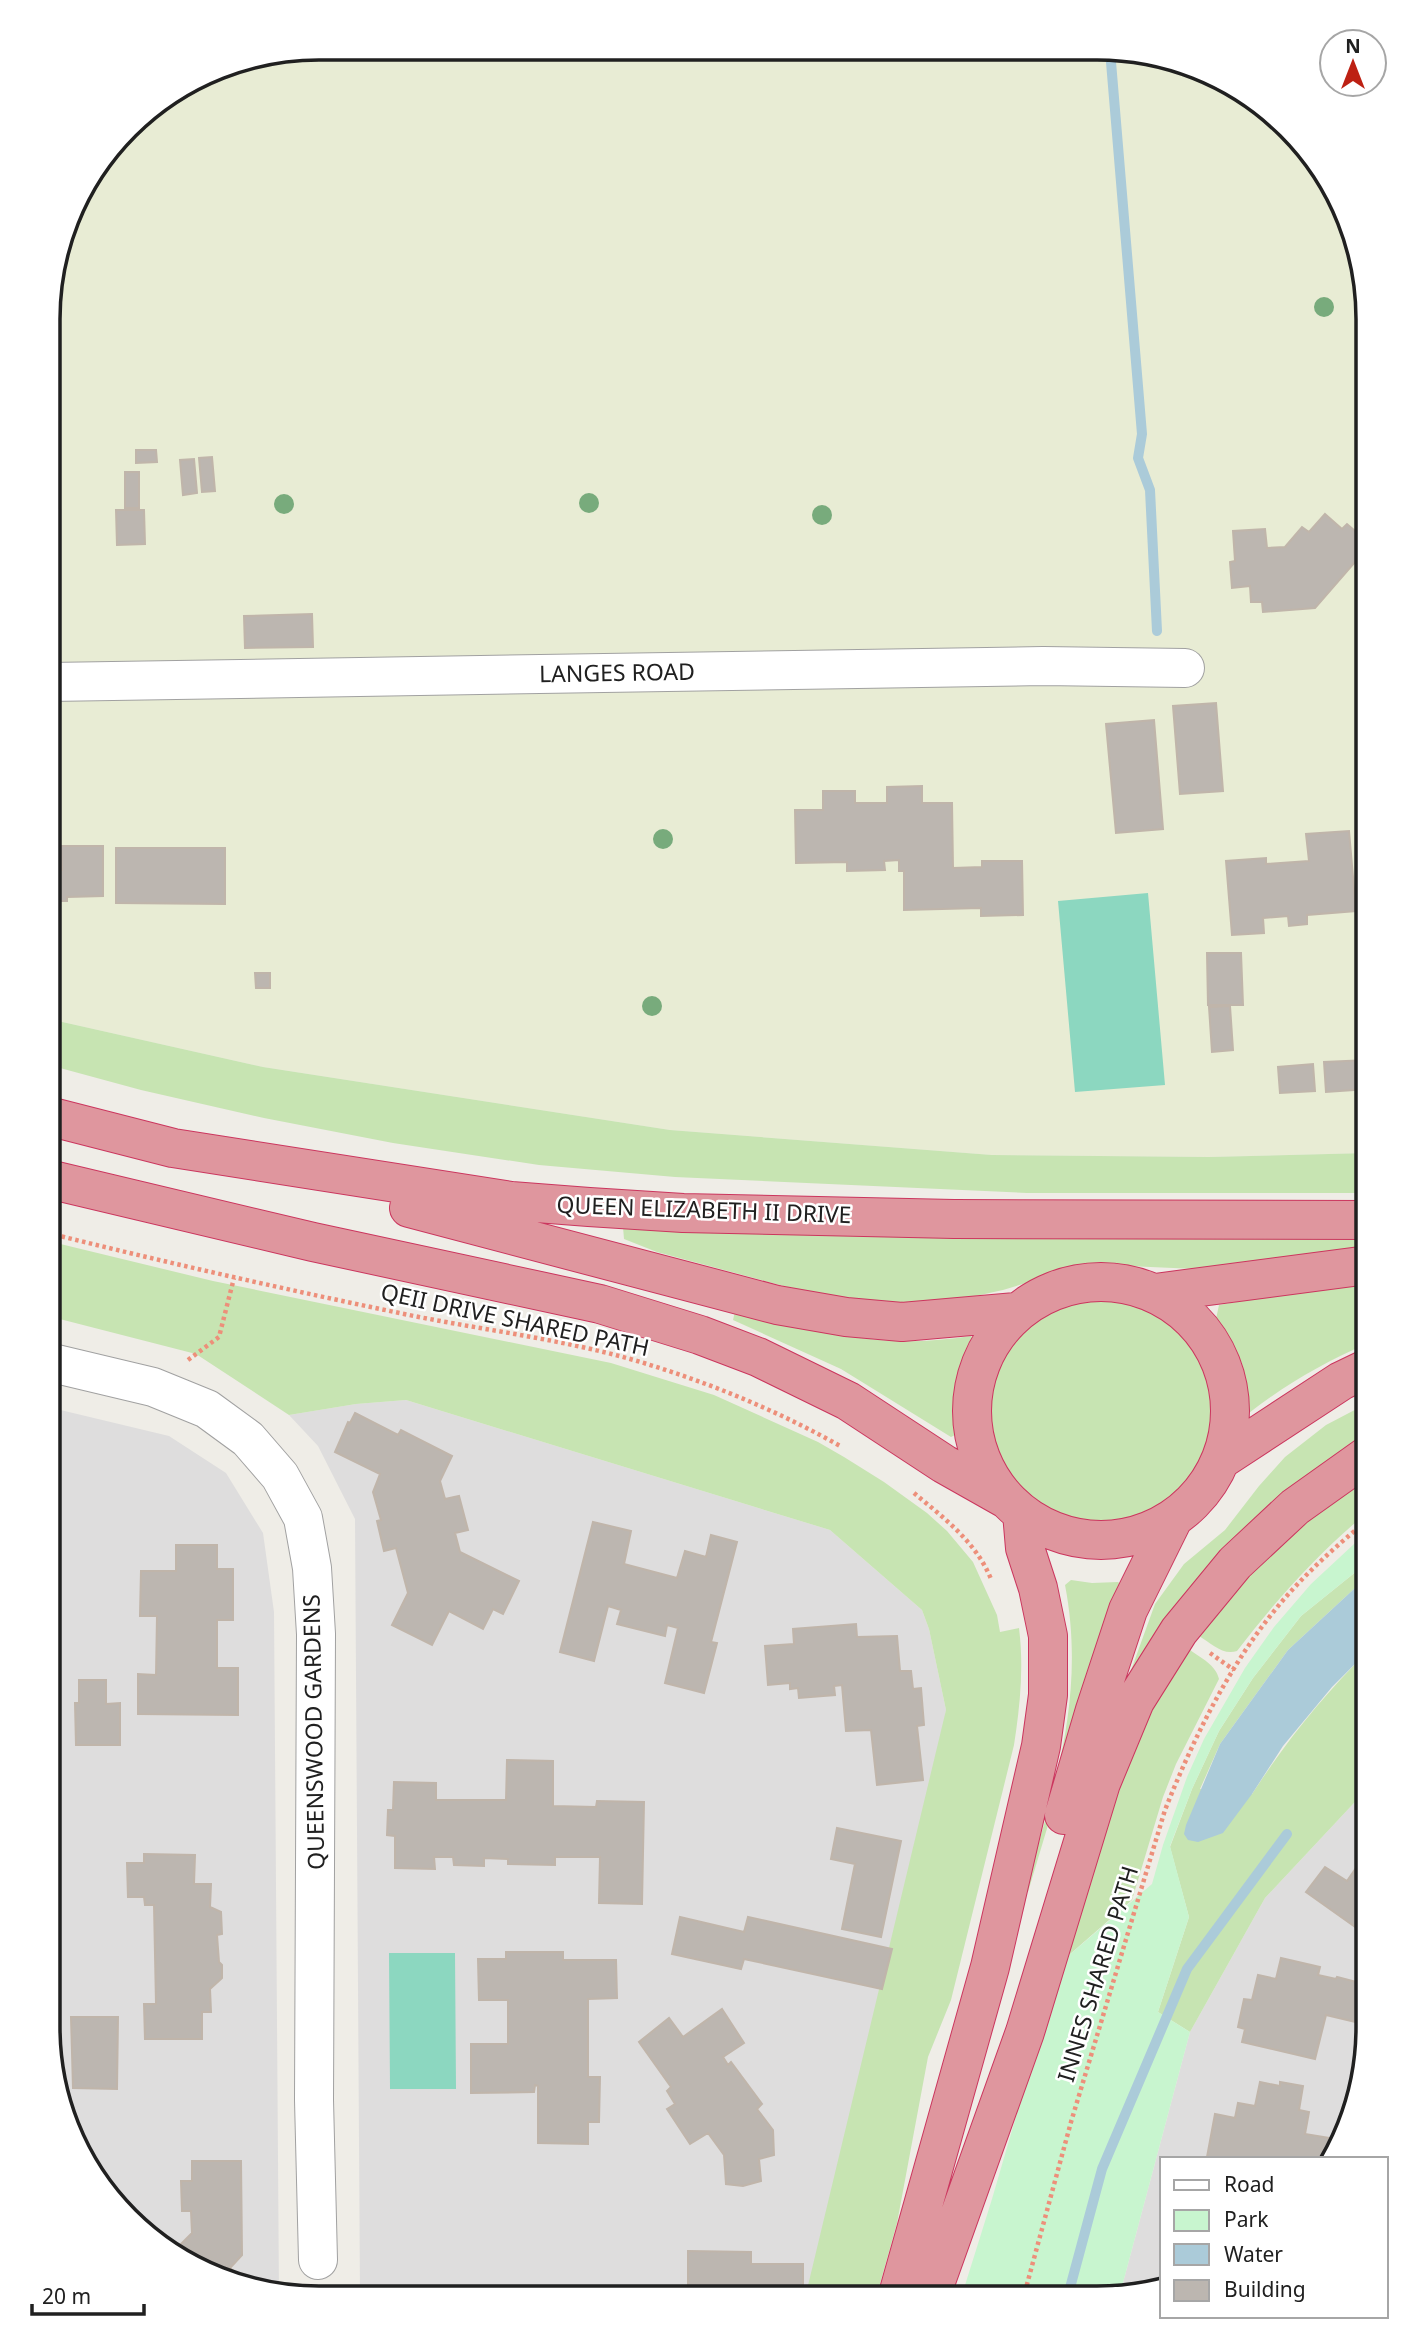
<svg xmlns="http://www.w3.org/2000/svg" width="1416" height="2346" viewBox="0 0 1416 2346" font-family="'Noto Sans',sans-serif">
<rect width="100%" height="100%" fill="#efede7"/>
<path fill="#dedddd" d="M406,1400l424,130 92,80 7,19 17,81 -11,79 -127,509 -448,-1 -5,-778 -37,-73 -29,-31 67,-11z
M48,1407l121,29 57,37 37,60 11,79 5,683 -64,-17 -61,-35 -51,-51 -35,-61 -21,-104z
M1368,1788v257l-14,70 -23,44h-169v127l-42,8 70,-262 75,-134z"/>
<path fill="#e8ecd4" d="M319,47l814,3 68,18 62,36 50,50 35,61 21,104 -1,834 -159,4 -217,-2 -322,-25 -407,-63 -214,-48 1,-735 25,-86 65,-83 75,-47z"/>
<path fill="#c7e4b2" d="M49,1019l214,48 407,63 322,25 217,2 159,-4v40h-341l-352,-16 -136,-12 -146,-22 -129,-25 -123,-28 -92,-25z
M623,1227l745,8v15l-172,19 -91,-4 -27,2 -75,23 -32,7 -64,7 -32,-1 -69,-11 -149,-40 -33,-13z
M48,1241l165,40 398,82 103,32 104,47 26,15 40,25 43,31 20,18 26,31 24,53 3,17 19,-4c5,40 1,78 -5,117l-63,255 -23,57 -31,166 -21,75h-71l141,-588 -17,-81 -7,-19 -92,-80 -424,-130 -50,4 -67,11 -93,-61 -148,-38z
M1368,1283v60c-43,19 -82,41 -119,70 -2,-43 -7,-60 -33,-94l3,-14 103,-18z
M990 1411a111 111 0 1 1 222 0a111 111 0 1 1-222 0Z
M736,1307c38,10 77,21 116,29 39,8 80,6 119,0l2,3c-14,31 -20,60 -16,95l-6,3 -110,-68 -108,-49z
M1368,1403v34l-236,237 -2,-1 25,-69 29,-40 41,-34 34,-44 26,-29 41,-32z
M1368,1477v35c-50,41 -92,88 -131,139 -14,5 -26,-8 -38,-15 31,-42 67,-82 108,-114 20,-16 41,-30 61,-45z
M1368,1562v14l-80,74 -68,94 -20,45 52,5c36,-55 70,-97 116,-143v137l-103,110 -75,134 -32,-20 31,-95 -19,-70 22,-58 27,-58 34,-53 48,-62z
M1071,1580l21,3 26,-1 6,5 -23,61 -73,244 -3,-2c30,-103 61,-196 40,-305z
M1190,1650c11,8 26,15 29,29l-43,85 -13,33 -31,103 -71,62 30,-99 51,-133 20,-38z"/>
<path fill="#c8f5cf" d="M1368,1531v31l-67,54 -48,62 -34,53 -27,58 -22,57 19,71 -31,95 32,20 -70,262 -23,5 -136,-1 31,-99 69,-237 91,-78 11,-39 24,-68 17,-38 41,-71 29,-41 37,-43z"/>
<path fill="#8cd7c0" d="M1148,893l17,192 -90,7 -17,-191z
M389,1953h66l1,136h-66z"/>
<path fill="#abcbd9" d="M1368,1576v75l-36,36 -49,59 -31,48 -29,39 -25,9 -10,-2 -4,-6 2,-9 34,-81 68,-94z"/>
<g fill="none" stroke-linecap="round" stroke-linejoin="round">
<path stroke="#abcbd9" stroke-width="10" d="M1110,50l32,384 -4,24 12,32 7,141
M1067,2299l35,-130 85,-200 100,-135"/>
</g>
<path fill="#bcb6b0" stroke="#c0b5aa" stroke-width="2" d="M136,450h20l1,12 -21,1z
M212,457l3,34 -13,1 -3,-34z
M194,459l3,34 -14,2 -3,-35z
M125,472h14v36h-14z
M116,510h28l1,34 -28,1z
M1325,514l17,15 5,-5 22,19v3l-54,62 -52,4 -1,-10h-11l-1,-16 -18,2 -2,-26 5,-1 -2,-30 32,-2 2,19 18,-1 17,-20 7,5z
M312,614l1,33 -68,1 -1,-32z
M1216,703l7,88 -43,3 -7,-88z
M1154,720l9,109 -47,4 -10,-109z
M922,786v17h30l1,65 29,-1v-6h40l1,54 -42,1v-8l-77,2v-39h-5v-11l-15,1 1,9 -38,1v-9l-51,1 -1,-53h28v-19h32v12h32v-16z
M1349,831l7,80 -49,4v9l-18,2 -1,-10 -25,2 1,15 -32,2 -6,-74 40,-3v6l43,-3 -3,-27z
M61,846h42v50l-36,1v4h-14v3h-4v-34h13z
M116,848h109v56l-109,-1z
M1207,953h34l2,52h-35z
M255,973h15v15h-14z
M1230,1006l3,44 -21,2 -3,-45z
M1368,1060v29l-42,3 -2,-30z
M1313,1064l2,27 -35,2 -2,-26z
M355,1413l43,22 3,-5 51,26 -12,25 5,18 14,-3 9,34 -13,3 5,19 59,29 -16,33 -10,-5 -10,20 -34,-18 -17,34 -40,-20 16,-32 -12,-45 -12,3 -7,-30 4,-1 -8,-28 7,-18 -45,-22 13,-30 2,1z
M48,1467h3l-1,89h-2z
M593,1522l38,9 -7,33 53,14 8,-27 21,6 5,-22 26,7 -26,100 6,1 -13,50 -39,-10 13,-55 -11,-3 -2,11 -48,-12 4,-14 -13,-4 -14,55 -34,-9z
M176,1545h41v24h16v51h-16v48h21v47l-100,-1v-40l18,1 1,-59h-17l1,-45h35z
M856,1624l1,13 40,-1 3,35h11l2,18 8,-1 3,37 -7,1 6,54 -46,5 -6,-55 -25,1 -4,-46 -8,1 1,9 -36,3 -1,-10 -8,1v-6l-22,2 -3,-39 29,-2 -1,-15z
M79,1680h27v24l14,-1v42h-44l-1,-42h4z
M507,1760l46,1v45l43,1 1,-6 47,1 -2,102 -43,-1 1,-46h-45v8l-47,-1v-5l-24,-1v8l-30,-1 -1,-8h-19l1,12 -40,-1v-32l-8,-1 1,-25h5l1,-28 42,1v17h70z
M837,1828l64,13 -20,96 -39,-8 13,-65 -24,-5z
M144,1854l51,1 -1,29h17l-1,23 11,5 1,22 -5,1 2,27 3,3v13l-12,11 1,23h-9v27h-57l-1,-35h12l-2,-99h-9l-1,-8h-16l-1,-34h17z
M1358,1865l10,6v65l-62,-44 19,-25 22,14z
M680,1917l64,15 4,-15 144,32 -10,40 -138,-30 -3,10 -69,-15z
M506,1952h57v8h53l1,38 -29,1v78h12l-1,45h-11v22l-50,-1v-57l-3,-1 -1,7 -63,1v-49h37v-44h-29l-1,-41h28z
M1281,1958l39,9 -2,8 18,4 1,-2 31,8v40l-42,-10 -11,44 -73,-17 3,-13 -7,-2 6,-28 8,1 6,-25 18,4z
M722,2009l22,34 -21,14 5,8 3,-3 31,42 -5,5 16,21 1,25 -15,4 2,22 -18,5 -17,-2 -2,-29 -16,-22 -18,11 -23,-35 8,-5 -8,-13 4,-4 -32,-45 30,-24 14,19z
M71,2017h47l-1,72 -44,-1z
M1260,2082l20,4v-4l23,4 -4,24 10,2 -4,22 31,5 -5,20 -124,-2 8,-43 20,4 3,-15 17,3z
M192,2161h49l1,94 -12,13 5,5 -9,8 -11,-3 -43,-25 20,-20 -1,-22h-9l-1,-30h11z
M688,2251l63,1v12h52v34h-104l-11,-3z"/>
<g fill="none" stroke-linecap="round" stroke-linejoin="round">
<g stroke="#a1a1a1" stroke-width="40">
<path id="street" d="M49,682l994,-16 142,2
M48,1362l105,25 54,22 41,30 32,37 23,42 9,50 4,66 -2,466 4,160"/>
</g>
<g stroke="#cb365e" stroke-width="40">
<path id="highway" d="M48,1116l125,32 338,53 78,6 94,6 271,6 414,1
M48,1179l265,63 287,62 100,31 58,22 90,44 96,63 62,35
M409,1208l368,97 69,12 56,5 114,-10
M972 1411a129 129 0 1 1 258 0a129 129 0 1 1-258 0Z
M1155,1293l213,-28
M1222,1459l119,-78 27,-13
M1064,1815l31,-105 33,-100 45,-91
M897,2298l93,-331 51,-221 7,-51v-59l-10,-48 -13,-40 -3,-35
M930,2298l95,-266 76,-249 34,-82 44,-70 56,-68 60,-56 73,-52"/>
</g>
<path stroke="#ed8f7a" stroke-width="4.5" stroke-dasharray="3.5 3.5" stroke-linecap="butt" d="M48,1233c120,30 240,57 361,82 79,16 161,25 238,49 68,21 133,48 195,83
M188,1360l31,-23 15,-59
M914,1493c30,25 62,49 77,86
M1210,1653l24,17
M1023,2299l48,-177 94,-312c31,-78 71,-159 128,-221 23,-25 49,-48 75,-69"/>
<use href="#street" stroke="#fff" stroke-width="38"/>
<use href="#highway" stroke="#df969e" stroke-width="38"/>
</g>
<g fill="#78ab7c">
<circle cx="1324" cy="307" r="10"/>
<circle cx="589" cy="503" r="10"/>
<circle cx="284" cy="504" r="10"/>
<circle cx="822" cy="515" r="10"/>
<circle cx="663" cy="839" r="10"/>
<circle cx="652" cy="1006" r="10"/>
</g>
<g text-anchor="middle" stroke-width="5" stroke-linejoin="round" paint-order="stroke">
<g font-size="23" fill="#202020" stroke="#fff">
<text transform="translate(617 673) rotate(-1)" y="8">LANGES ROAD</text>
<text transform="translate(704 1210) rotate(2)" y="8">QUEEN ELIZABETH II DRIVE</text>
<text transform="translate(515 1320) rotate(12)" y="8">QEII DRIVE SHARED PATH</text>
<text transform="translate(314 1732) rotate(-91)" y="8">QUEENSWOOD GARDENS</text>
<text transform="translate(1098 1974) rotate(-73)" y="8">INNES SHARED PATH</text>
</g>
</g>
<path d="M0 0H1416V2346H0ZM319 60H1097A259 259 0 0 1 1356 319V2027A259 259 0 0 1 1097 2286H319A259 259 0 0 1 60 2027V319A259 259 0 0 1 319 60Z" fill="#fff" fill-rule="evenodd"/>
<path fill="none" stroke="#202020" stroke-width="3.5" d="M319 60H1097A259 259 0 0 1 1356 319V2027A259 259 0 0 1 1097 2286H319A259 259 0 0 1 60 2027V319A259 259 0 0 1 319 60Z"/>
<rect x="1160" y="2157" width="228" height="161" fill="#ffffff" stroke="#a6a6a6" stroke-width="2"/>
<rect x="1174" y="2180" width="35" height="10" fill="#ffffff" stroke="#a6a6a6" stroke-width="2"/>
<text x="1224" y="2192" font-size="21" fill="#202020">Road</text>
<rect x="1174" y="2210" width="35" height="21" fill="#c8f5cf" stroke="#a6a6a6" stroke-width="2"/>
<text x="1224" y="2227" font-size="21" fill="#202020">Park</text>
<rect x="1174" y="2244" width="35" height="21" fill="#abcbd9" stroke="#a6a6a6" stroke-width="2"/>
<text x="1224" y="2262" font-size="21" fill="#202020">Water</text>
<rect x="1174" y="2280" width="35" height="21" fill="#bcb6b0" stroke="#a6a6a6" stroke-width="2"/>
<text x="1224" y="2297" font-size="21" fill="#202020">Building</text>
<g transform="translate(1353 63)"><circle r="33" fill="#ffffff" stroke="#a6a6a6" stroke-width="2"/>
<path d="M0-5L12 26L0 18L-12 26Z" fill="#bd2013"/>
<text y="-10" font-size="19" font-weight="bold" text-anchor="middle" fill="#202020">N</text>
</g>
<path d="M32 2304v10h112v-10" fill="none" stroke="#202020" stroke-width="3.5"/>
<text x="42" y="2304" font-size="21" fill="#202020" stroke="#ffffff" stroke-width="5" paint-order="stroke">20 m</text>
</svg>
